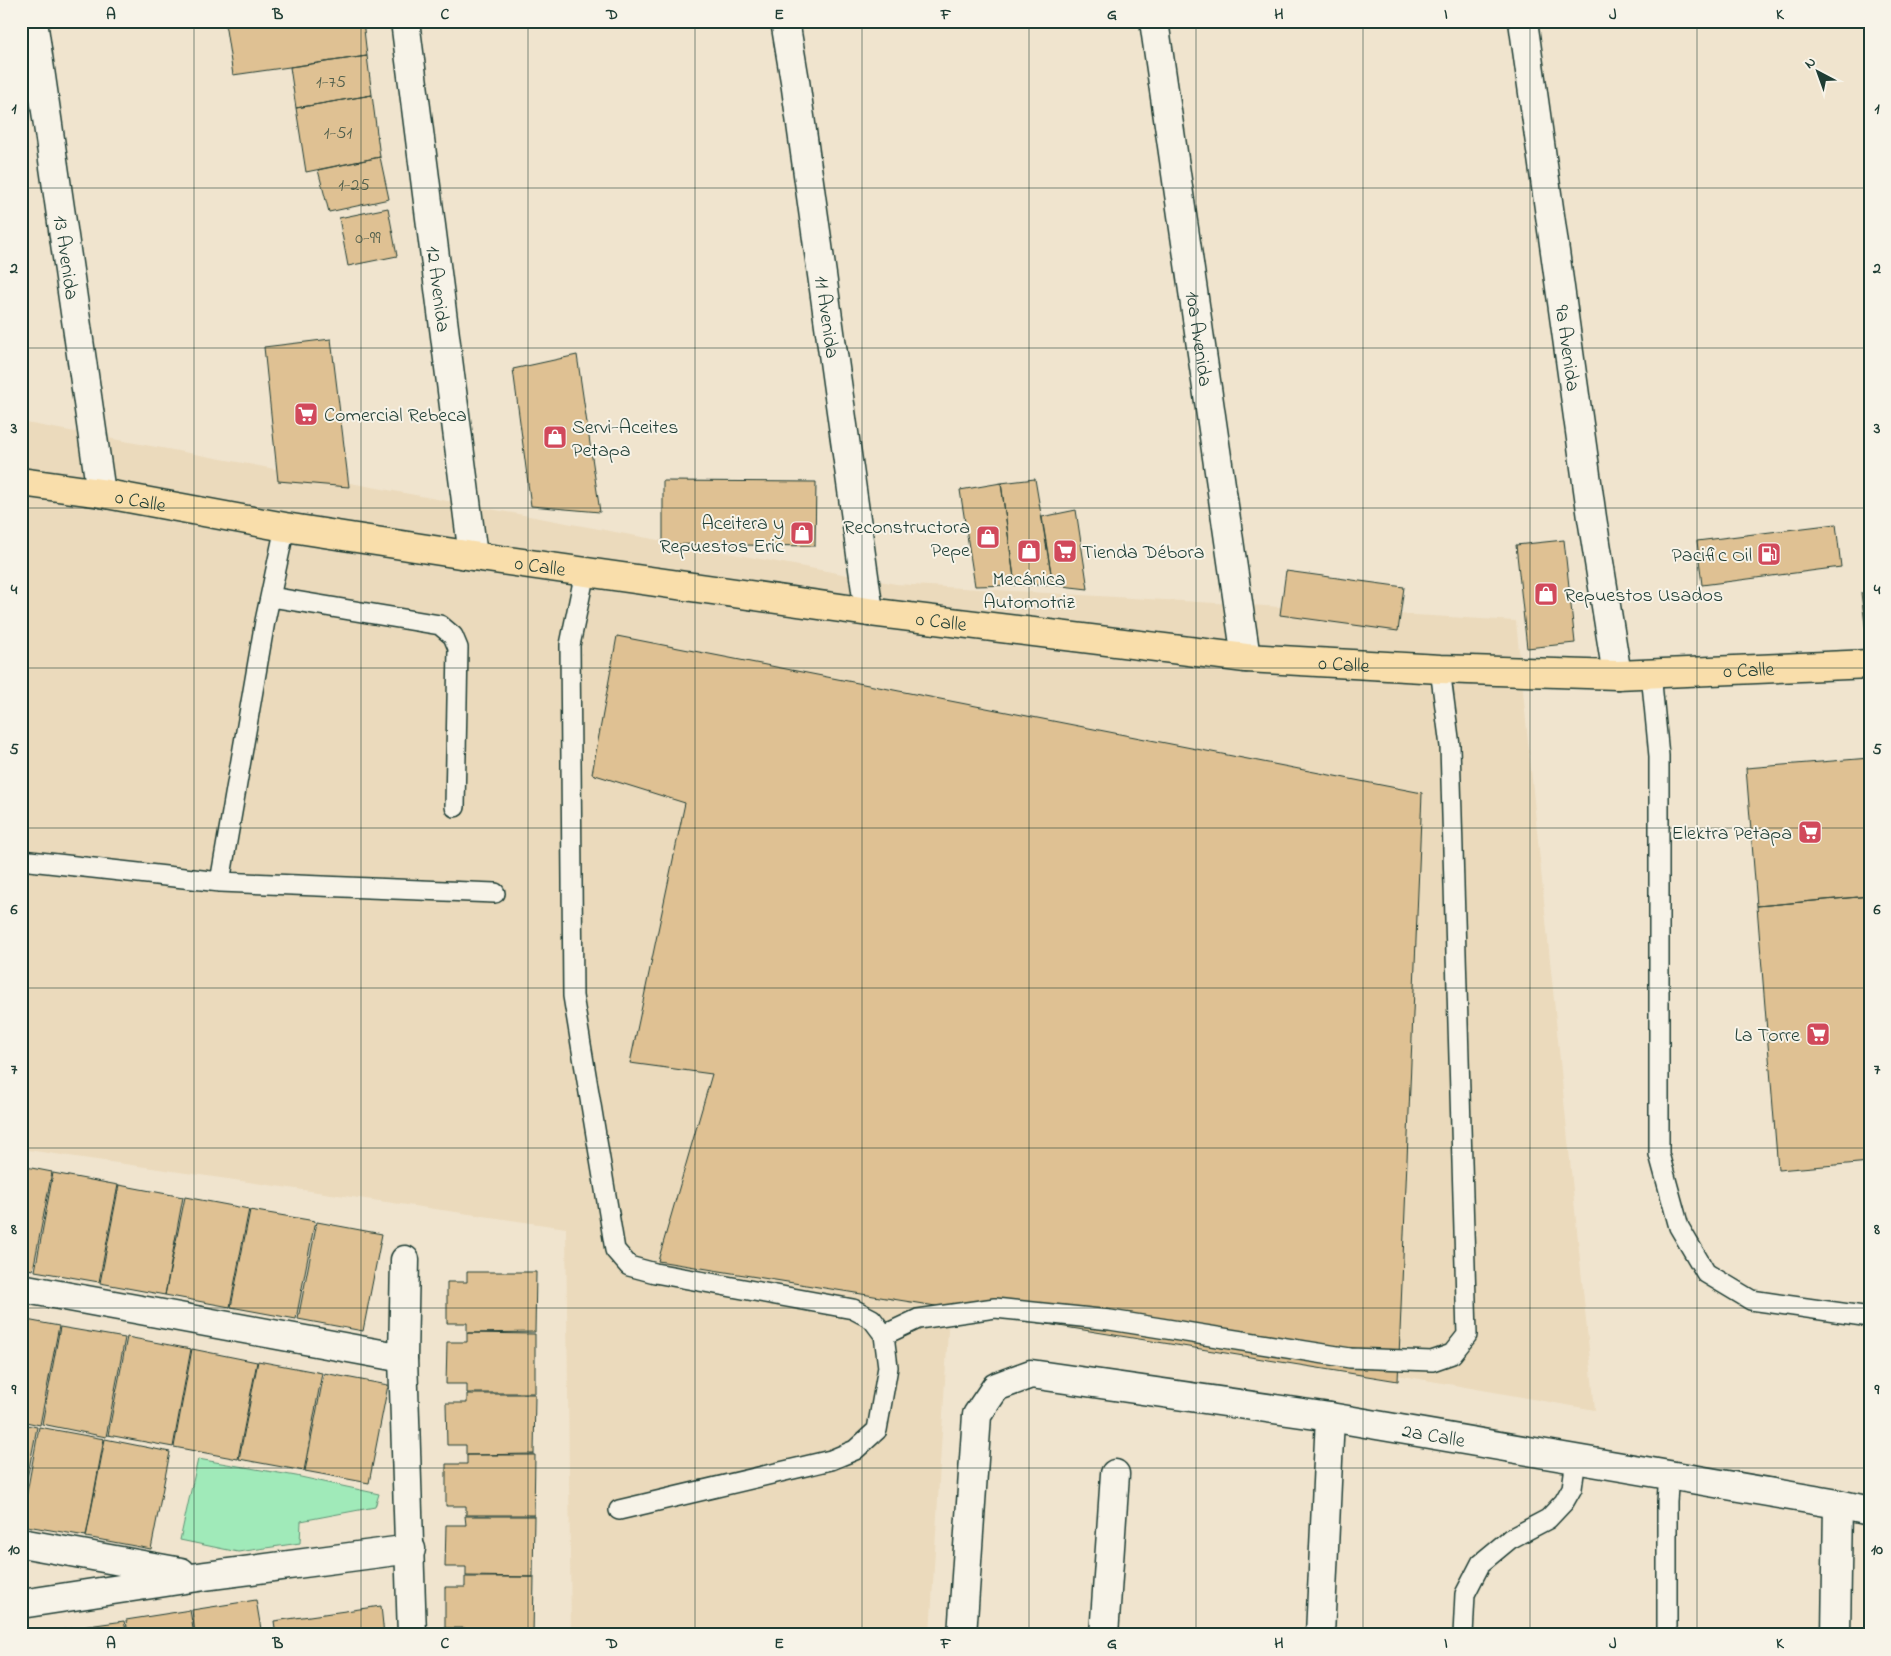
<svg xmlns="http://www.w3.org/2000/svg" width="1891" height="1656" viewBox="0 0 1891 1656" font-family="'Indie Flower',sans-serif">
<rect width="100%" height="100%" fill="#f0e4ce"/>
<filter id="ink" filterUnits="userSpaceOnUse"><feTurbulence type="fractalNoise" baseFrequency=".02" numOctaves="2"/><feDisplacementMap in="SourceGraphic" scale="10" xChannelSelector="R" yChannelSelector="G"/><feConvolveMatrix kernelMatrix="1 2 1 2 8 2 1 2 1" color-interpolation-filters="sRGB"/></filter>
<g filter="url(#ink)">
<path fill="#ebdabc" d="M21,422l875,162 620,37 79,789 -645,-114 -20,339h-359l-5,-407 -545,-79z"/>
<path fill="#a0eab9" stroke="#609476" d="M198,1459l98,17 83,18 -4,13 -74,14 -1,22 -62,9 -58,-12z"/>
<path fill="#dfc193" stroke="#1f3d34" d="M236,21h127l4,35 -134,19 -8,-52z
M367,56l5,39 -76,13 -6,-41z
M372,95l8,62 -74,15 -10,-64z
M380,157l9,42 -60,13 -11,-42z
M388,208l9,48 -49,10 -9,-48z
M331,339l18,148 -71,-6 -14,-134z
M577,355l23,157 -69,-6 -18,-137z
M1035,479l18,106h-38l-14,-102z
M663,481l153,1 -1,64 -152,-2z
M1001,483l14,102 -40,1 -15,-96z
M1076,510l12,79 -35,-4 -11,-68z
M1836,524l5,43 -139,18 -5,-44z
M1564,540l11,103 -48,5 -11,-103z
M1286,571l118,16 -6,44 -118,-16z
M1870,592v47l-3,1 -6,-47z
M617,636l805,157 -24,588 -740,-120 54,-187 -82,-11 55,-260 -93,-29z
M1870,758v138l-113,10 -11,-138z
M1870,896v266l-92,8 -21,-264z
M21,1166l31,6 -19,98 -12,-2z
M53,1173l65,12 -19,97 -64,-11z
M119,1185l64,12 -18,98 -65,-12z
M185,1197l64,12 -19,98 -65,-12z
M250,1210l65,11 -19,98 -65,-12z
M317,1222l65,12 -19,97 -65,-12z
M467,1272h69l-1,60 -68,1v-10h-20v-41h20z
M21,1319l38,7 -19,99 -19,-4z
M60,1327l65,11 -19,99 -64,-13z
M467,1333l68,1v59h-68v-9h-21l1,-42h20z
M127,1337l64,12 -18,98 -65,-12z
M192,1349l65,13 -19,97 -64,-12z
M258,1361l64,12 -18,98 -65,-12z
M324,1373l64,12 -19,98 -64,-12z
M467,1394h68l-1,60 -68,1v-10h-19l-1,-42h21z
M21,1424l16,3 -16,83z
M39,1427l65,12 -18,97 -65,-11z
M105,1439l65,13 -19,97 -65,-12z
M467,1455h68l-1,60h-68v-9h-20v-42h21z
M465,1516h69l-1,61 -67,-1v-9h-21l1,-42h20z
M465,1577h69l-1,58h-68v-7h-20v-41h20z
M256,1600l6,35h-67l-3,-25z
M381,1606l3,29h-108l-2,-14z
M190,1610l4,25h-66l-2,-15z
M124,1621l3,14h-67v-5z
M57,1630l1,5h-31z"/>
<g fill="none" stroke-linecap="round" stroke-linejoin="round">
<g stroke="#1f3d34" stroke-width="22">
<path id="lane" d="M585,572l-15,73 3,351 42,254 14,16 26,7 198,36 19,10 12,16 4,32 -11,63 -22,20 -24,10 -212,50
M271,597l169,28 13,11 5,12 -3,159
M1651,673l8,83v398l20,73 27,46 45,27 119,17
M21,860l199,22 275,11
M220,882l45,-261 20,-94
M884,1335l34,-16 77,-11 115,12 240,38 82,3 20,-7 15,-19 -17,-589 -10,-77
M1463,1635l2,-41 16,-31 29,-24 38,-20 16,-17 8,-14 4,-29
M1667,1635v-134l2,-26"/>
</g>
<g stroke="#1f3d34" stroke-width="31">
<g id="street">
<path id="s1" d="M33,21l68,472"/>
<path id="s2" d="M405,21l68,535"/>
<path id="s3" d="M785,21l10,60 74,531"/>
<path id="s4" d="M1154,21l92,637"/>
<path id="s5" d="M1523,21l69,497 25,157"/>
<path d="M405,1260l-2,98 9,277"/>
<path d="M21,1288l382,70"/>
<path d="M21,1543l160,29"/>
<path d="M21,1604l184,-28 206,-27"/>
<path id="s6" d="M962,1635l15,-220 19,-28 35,-13 299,43 508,87 32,7"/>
<path d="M1104,1635l11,-161"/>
<path d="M1320,1635l10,-218"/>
<path d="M1836,1635l2,-131"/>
</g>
</g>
<g stroke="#1f3d34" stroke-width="31">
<g id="primary">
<path id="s7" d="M21,482l80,11 184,34 188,29 396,56 377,46 194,11 177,6 253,-11"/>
</g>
</g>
<use href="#lane" stroke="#f7f3e8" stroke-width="19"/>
<use href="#street" stroke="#f7f3e8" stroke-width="28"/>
<use href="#primary" stroke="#f9deab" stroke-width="28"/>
</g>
</g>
<path fill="none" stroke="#1f3d34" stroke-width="1" stroke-opacity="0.55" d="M194,21v1614M361,21v1614M528,21v1614M695,21v1614M862,21v1614M1029,21v1614M1196,21v1614M1363,21v1614M1530,21v1614M1697,21v1614M21,188h1849M21,348h1849M21,508h1849M21,668h1849M21,828h1849M21,988h1849M21,1148h1849M21,1308h1849M21,1468h1849"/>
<defs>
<g id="supermarket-square" transform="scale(1.25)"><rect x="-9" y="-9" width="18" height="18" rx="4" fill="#d1495b" stroke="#f7f3e8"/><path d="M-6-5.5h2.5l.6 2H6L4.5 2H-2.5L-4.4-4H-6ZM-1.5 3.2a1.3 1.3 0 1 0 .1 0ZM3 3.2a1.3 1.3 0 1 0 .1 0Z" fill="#fff"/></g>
<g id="shop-square" transform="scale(1.25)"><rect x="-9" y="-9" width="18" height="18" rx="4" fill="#d1495b" stroke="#f7f3e8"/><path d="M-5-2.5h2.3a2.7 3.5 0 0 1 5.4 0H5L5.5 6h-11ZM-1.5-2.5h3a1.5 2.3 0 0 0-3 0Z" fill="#fff"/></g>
<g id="fuel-square" transform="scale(1.25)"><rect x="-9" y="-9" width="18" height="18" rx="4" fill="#d1495b" stroke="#f7f3e8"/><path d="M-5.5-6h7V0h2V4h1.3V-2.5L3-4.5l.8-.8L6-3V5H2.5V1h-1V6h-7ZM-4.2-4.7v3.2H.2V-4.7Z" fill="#fff"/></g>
</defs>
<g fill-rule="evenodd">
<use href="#supermarket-square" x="306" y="414"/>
<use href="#shop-square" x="555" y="437"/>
<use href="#shop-square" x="802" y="533"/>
<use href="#shop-square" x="988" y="537"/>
<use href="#shop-square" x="1029" y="551"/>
<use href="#supermarket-square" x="1065" y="551"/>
<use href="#fuel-square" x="1769" y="554"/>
<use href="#shop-square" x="1546" y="594"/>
<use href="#supermarket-square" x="1810" y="832"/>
<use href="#supermarket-square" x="1818" y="1034"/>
</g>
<g text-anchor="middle" stroke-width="4" stroke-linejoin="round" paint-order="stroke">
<g font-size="18" fill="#4f5e4c">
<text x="331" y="87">1-75</text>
<text x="338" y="138">1-51</text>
<text x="354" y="190">1-25</text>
<text x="368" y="243">0-99</text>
</g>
<g font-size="20" fill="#1f3d34" stroke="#f7f3e8">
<text dy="7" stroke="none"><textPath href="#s1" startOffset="239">13 Avenida</textPath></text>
<text dy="7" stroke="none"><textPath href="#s2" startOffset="270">12 Avenida</textPath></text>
<text dy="7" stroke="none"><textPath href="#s3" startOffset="299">11 Avenida</textPath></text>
<text dy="7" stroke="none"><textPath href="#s4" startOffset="321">10a Avenida</textPath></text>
<text dy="7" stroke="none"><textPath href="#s5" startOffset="330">9a Avenida</textPath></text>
<text dy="7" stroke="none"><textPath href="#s7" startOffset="121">0 Calle</textPath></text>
<text dy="7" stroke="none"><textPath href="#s7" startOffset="526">0 Calle</textPath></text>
<text dy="7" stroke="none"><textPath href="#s7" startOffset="931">0 Calle</textPath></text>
<text dy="7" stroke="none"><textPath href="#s7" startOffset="1336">0 Calle</textPath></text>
<text dy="7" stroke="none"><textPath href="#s7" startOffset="1741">0 Calle</textPath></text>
<text dy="7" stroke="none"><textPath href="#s6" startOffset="699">2a Calle</textPath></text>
</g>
<g font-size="20" fill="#1f3d34" stroke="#f7f3e8" text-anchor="end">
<text x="324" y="421" text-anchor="start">Comercial Rebeca</text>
<text x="572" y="433" text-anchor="start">Servi-Aceites<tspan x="572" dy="23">Petapa</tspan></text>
<text x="784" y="529">Aceitera y<tspan x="784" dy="23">Repuestos Eric</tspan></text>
<text x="970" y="533">Reconstructora<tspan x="970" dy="23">Pepe</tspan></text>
<text x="1082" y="558" text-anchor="start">Tienda Débora</text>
<text x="1752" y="561">Pacific Oil</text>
<text x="1029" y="585" text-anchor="middle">Mecánica<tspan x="1029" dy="23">Automotriz</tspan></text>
<text x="1564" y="601" text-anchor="start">Repuestos Usados</text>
<text x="1792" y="839">Elektra Petapa</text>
<text x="1800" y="1041">La Torre</text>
</g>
</g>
<rect width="1891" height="1656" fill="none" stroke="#f7f3e8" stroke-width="55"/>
<g transform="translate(1818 72) rotate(319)" stroke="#f7f3e8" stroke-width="4" paint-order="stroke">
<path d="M0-4L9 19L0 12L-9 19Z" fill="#1f3d34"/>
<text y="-8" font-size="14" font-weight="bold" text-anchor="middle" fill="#1f3d34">N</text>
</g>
<rect x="28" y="28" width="1836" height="1600" fill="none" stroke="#1f3d34" stroke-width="2"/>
<g font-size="16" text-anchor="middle" font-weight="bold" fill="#1f3d34">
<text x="111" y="19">A</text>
<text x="278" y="19">B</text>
<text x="445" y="19">C</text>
<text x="612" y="19">D</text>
<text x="779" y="19">E</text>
<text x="946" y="19">F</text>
<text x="1112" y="19">G</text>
<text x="1279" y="19">H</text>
<text x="1446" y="19">I</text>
<text x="1613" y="19">J</text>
<text x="1780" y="19">K</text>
<text x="14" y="113">1</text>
<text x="1877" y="113">1</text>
<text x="14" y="273">2</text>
<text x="1877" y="273">2</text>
<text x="14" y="433">3</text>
<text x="1877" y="433">3</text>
<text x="14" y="594">4</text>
<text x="1877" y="594">4</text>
<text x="14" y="754">5</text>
<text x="1877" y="754">5</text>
<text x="14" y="914">6</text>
<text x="1877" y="914">6</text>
<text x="14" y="1074">7</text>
<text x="1877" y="1074">7</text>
<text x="14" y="1234">8</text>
<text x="1877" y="1234">8</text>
<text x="14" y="1394">9</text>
<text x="1877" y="1394">9</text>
<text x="14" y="1554">10</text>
<text x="1877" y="1554">10</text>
<text x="111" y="1648">A</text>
<text x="278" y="1648">B</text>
<text x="445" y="1648">C</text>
<text x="612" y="1648">D</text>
<text x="779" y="1648">E</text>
<text x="946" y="1648">F</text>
<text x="1112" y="1648">G</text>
<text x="1279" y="1648">H</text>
<text x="1446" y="1648">I</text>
<text x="1613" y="1648">J</text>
<text x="1780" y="1648">K</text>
</g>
</svg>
